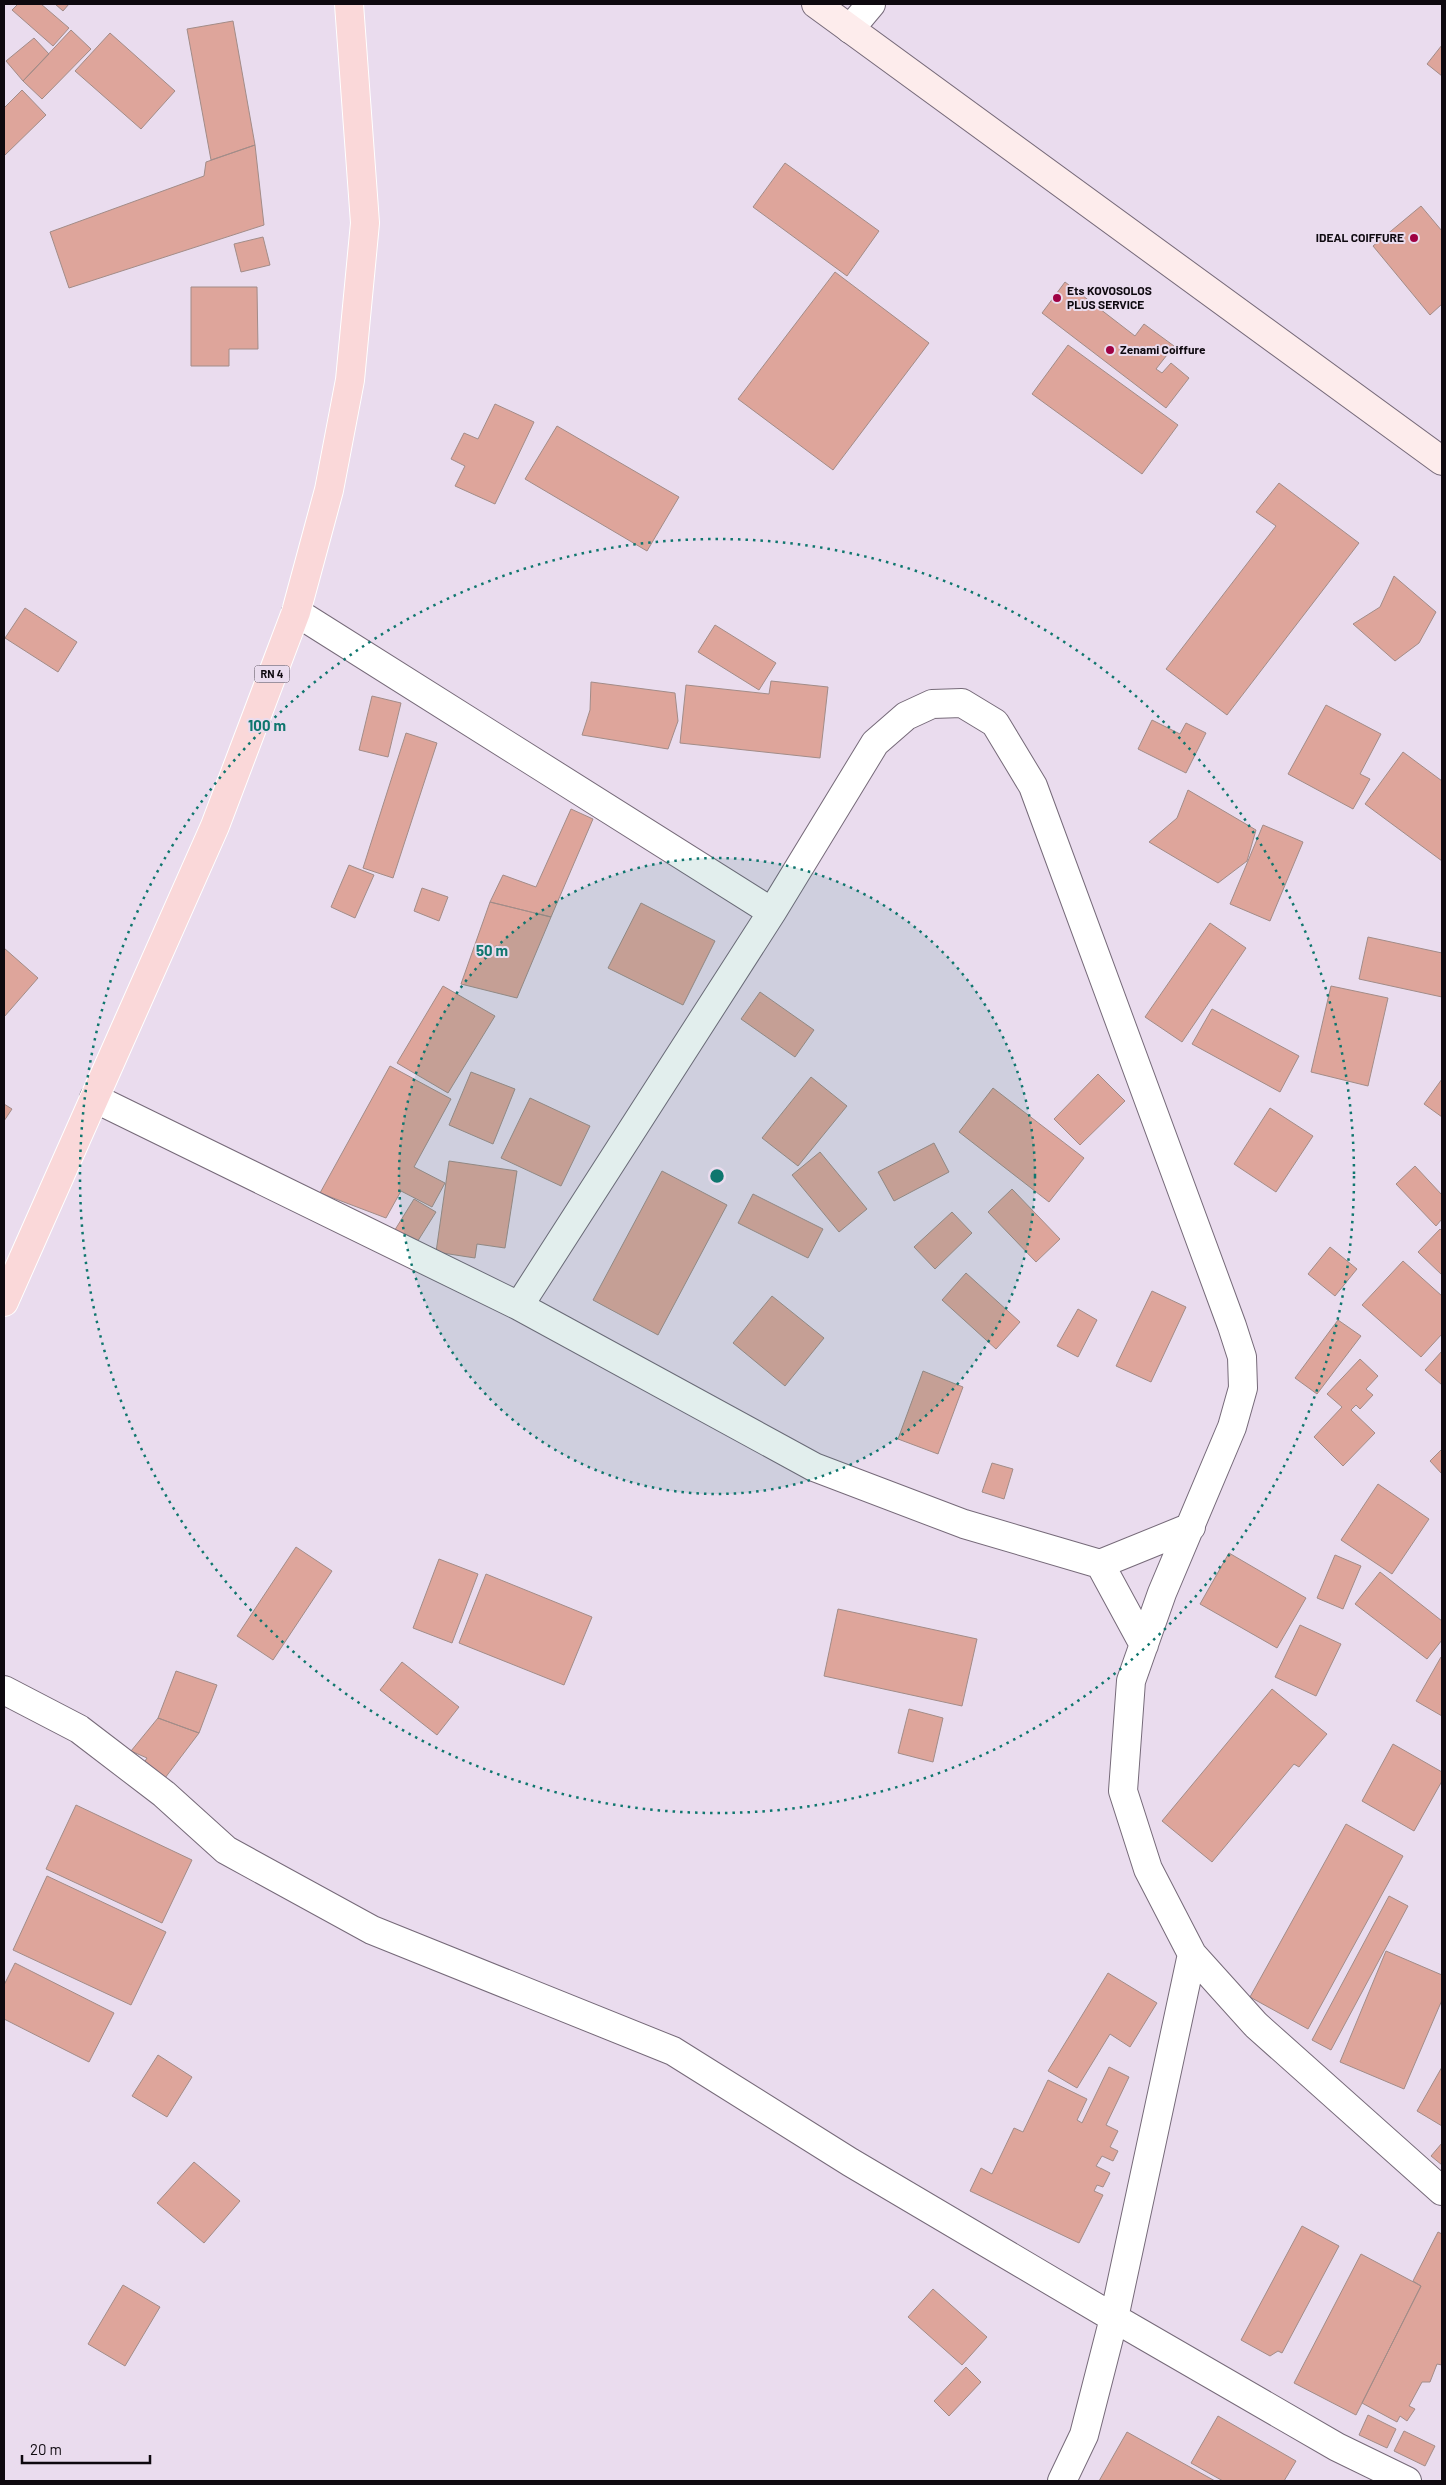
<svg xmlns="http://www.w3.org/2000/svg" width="1446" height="2485" viewBox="0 0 1446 2485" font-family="Barlow,sans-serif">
<rect width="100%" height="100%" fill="#eadcee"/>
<path fill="#dea59b" stroke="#a28c88" d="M18,4h23l28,24 -16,18 -41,-36z
M55,4h14l-6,7z
M233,21l22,124 -44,15 -24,-131z
M71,30l20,19 -49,50 -19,-18z
M110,33l65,58 -34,38 -66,-58z
M34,38l15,16 -26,27 -17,-20z
M1442,45v31l-15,-12z
M22,90l24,25 -42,41v-48z
M255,145l9,80 -195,63 -19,-56 154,-56 2,-14z
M785,163l94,68 -32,45 -94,-69z
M1421,206l21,25v73l-12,11 -57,-69z
M263,237l7,28 -29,7 -7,-28z
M835,272l94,71 -96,127 -95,-71z
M1065,282l70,54 9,-12 30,22 -18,23 6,4 9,-10 18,15 -23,30 -124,-95z
M191,287h66l1,62h-29v17h-38z
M1068,345l110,80 -36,49 -110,-80z
M495,404l39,18 -39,82 -40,-18 10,-20 -14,-7 13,-26 14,6z
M557,426l122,71 -32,54 -122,-72z
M1279,483l80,60 -132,172 -61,-46 110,-143 -20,-14z
M1394,576l42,36 -17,31 -24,18 -42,-37 27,-17z
M25,608l52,34 -19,30 -53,-34z
M715,625l61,38 -17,27 -61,-38z
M771,681l57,6 -8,71 -140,-15 6,-58 83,9z
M591,682l84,11 3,28 -10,28 -86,-14 8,-25z
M372,696l29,7 -13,54 -29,-7z
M1326,705l55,29 -21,40 10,5 -17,30 -65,-35z
M1152,720l28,14 6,-11 20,10 -20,40 -48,-24z
M406,733l31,10 -44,135 -30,-10z
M1403,752l39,29v80l-77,-57z
M1188,790l68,40 -9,31 -29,22 -69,-41 28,-24z
M571,809l22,10 -42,98 -61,-15 13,-27 33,12z
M1263,825l40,17 -33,79 -40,-17z
M349,865l25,10 -19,43 -24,-11z
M422,888l26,9 -9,24 -25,-10z
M490,902l61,15 -34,81 -56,-14z
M641,903l74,38 -32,64 -75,-37z
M1210,923l36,25 -64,94 -37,-25z
M1368,937l74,16v44l-83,-18z
M4,948l34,30 -34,39z
M443,986l52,30 -47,77 -51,-30z
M1331,986l57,12 -20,88 -57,-14z
M760,992l54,38 -19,27 -54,-38z
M1212,1009l87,47 -19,36 -88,-48z
M390,1066l61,33 -37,68 31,16 -13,24 -31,-16 -15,27 -66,-25z
M471,1072l44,17 -22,55 -44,-19z
M1098,1074l27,27 -45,44 -26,-26z
M811,1077l36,29 -49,60 -36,-28z
M1442,1079v38l-18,-13z
M993,1088l91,70 -35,44 -90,-70z
M530,1098l60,28 -29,60 -60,-28z
M4,1104l8,5 -8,12z
M1270,1108l43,28 -37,56 -42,-28z
M934,1143l15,29 -55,29 -16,-29z
M820,1152l47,57 -28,23 -47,-57z
M449,1161l68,10 -12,77 -28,-4 -2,14 -39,-6z
M1415,1166l27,29v24l-6,7 -40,-42z
M662,1171l65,34 -69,130 -65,-35z
M1012,1189l48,50 -24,23 -48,-50z
M753,1194l70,35 -15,29 -70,-35z
M414,1199l22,13 -22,35 -21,-14z
M952,1212l20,21 -37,36 -21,-22z
M1440,1229l2,2v44l-24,-23z
M1330,1247l27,22 -22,27 -27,-22z
M1403,1261l39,35v38l-21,23 -59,-52z
M966,1273l54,49 -24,27 -54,-49z
M1152,1291l34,16 -35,75 -35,-16z
M772,1296l52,42 -39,48 -52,-43z
M1078,1309l19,11 -19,37 -21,-11z
M1338,1320l23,16 -44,58 -22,-16z
M1442,1351v34l-17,-15z
M1360,1359l18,17 -12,13 7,6 -13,14 -4,-4 -5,5 24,23 -32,33 -29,-29 28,-30 -15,-13z
M923,1371l40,16 -25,67 -40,-15z
M1442,1449v25l-12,-13z
M992,1463l21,6 -9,30 -22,-7z
M1378,1484l51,35 -37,55 -51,-34z
M296,1547l36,24 -59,89 -36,-24z
M1229,1553l77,45 -29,50 -77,-44z
M1335,1555l26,11 -18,43 -26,-11z
M439,1559l39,15 -26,69 -39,-15z
M1380,1572l62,49v19l-15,19 -72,-55z
M486,1574l106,43 -28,68 -105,-42z
M838,1609l139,30 -15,67 -138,-30z
M1300,1625l41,19 -25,52 -41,-19z
M1441,1657l1,1v58l-26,-15z
M402,1662l57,45 -22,28 -57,-45z
M176,1671l41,14 -18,48 -41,-15z
M1272,1689l55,45 -28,33 -5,-3 -82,98 -50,-41z
M909,1709l34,9 -10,44 -35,-9z
M158,1718l41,15 -34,45 -23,-12 5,-8 -16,-7z
M1393,1744l49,28v9l-28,50 -52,-30z
M76,1805l116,55 -30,63 -116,-54z
M1346,1824l57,32 -95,173 -58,-32z
M47,1876l119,56 -35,73 -118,-55z
M1389,1896l19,10 -77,144 -19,-10z
M1386,1951l56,24v25l-38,89 -64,-27z
M15,1963l99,50 -25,49 -85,-43v-34z
M1108,1973l49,30 -27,44 -20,-13 -33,54 -29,-17z
M158,2055l34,22 -25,40 -35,-21z
M1109,2067l20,10 -23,48 12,6 -8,16 8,4 -5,10 -11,-5 -6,10 14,7 -7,14 -6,-2 -3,6 9,4 -24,48 -109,-52 11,-23 11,6 22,-46 9,4 25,-52 39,19 -10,21 5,3z
M1442,2067v59l-25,-15z
M1442,2143v22l-11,-9z
M194,2162l46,39 -36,42 -47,-40z
M1302,2226l37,20 -57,107 -4,-2 -8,5 -29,-16z
M1438,2232l4,2v131l-5,-1 -7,18h-8l-13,24 6,3 -8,12 -7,-5 -3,6 -35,-19 59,-117 -8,-5z
M1361,2254l60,32 -65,129 -62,-32z
M123,2285l37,22 -35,59 -37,-22z
M933,2289l54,48 -25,28 -54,-48z
M966,2367l15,15 -32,34 -15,-15z
M1368,2415l28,14 -9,19 -28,-13z
M1218,2416l78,45 -12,20h-61l-32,-18z
M1404,2431l31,15 -10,20 -31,-15z
M1127,2432l88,49h-116z"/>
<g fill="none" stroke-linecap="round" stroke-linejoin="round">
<g stroke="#766a79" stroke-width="30">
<path id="minor" d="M850,29l21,-25
M296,612l476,300
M94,1098l425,208 295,161 150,57 136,40 44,81
M519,1306l253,-394 103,-169 31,-27 26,-12 30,-1 33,20 38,63 199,540 10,31 1,31 -11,39 -70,166 -31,88 -8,110 25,78 44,85 -78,364 -30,117 -22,46
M1100,1564l91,-37
M4,1690l75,39 85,65 62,56 146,80 301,121 177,111 264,156 223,129 70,34
M1192,1954l64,71 186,166"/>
</g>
<g stroke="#766a79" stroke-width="30">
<path id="secondary" d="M816,4l626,457"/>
</g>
<g stroke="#fff" stroke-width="30">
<path id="primary" d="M4,1302l211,-476 81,-214 33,-122 21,-110 15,-157 -16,-219"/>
</g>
<use href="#minor" stroke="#fff" stroke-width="28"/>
<use href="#secondary" stroke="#fdecec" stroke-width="28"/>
<use href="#primary" stroke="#fad8d9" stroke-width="28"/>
</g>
<circle cx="717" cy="1176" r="318" fill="#0f766e" fill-opacity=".12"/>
<g fill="none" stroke="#0f766e" stroke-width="2.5" stroke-dasharray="2.5 5">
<circle cx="717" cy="1176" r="318"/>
<circle cx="717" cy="1176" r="637"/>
</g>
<g fill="#9f0143" stroke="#eadcee" stroke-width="2">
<circle cx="1414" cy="238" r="5"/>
<circle cx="1057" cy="298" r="5"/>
<circle cx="1110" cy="350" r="5"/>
</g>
<g text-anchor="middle" stroke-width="4" stroke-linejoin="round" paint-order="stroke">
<rect fill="#eadcee" stroke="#504852" stroke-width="1" x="254.5" y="665.5" width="35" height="17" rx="4"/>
<g font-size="11" font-weight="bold" fill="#0e090f">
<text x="272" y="678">RN 4</text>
</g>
<g font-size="12" font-weight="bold" fill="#0e090f" stroke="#eadcee" text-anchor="start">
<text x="1404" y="242" text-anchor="end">IDEAL COIFFURE</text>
<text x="1067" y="295">Ets KOVOSOLOS<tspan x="1067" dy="14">PLUS SERVICE</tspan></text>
<text x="1120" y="354">Zenami Coiffure</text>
</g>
</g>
<circle cx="717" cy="1176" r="8" fill="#0f766e" stroke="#eadcee" stroke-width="2.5"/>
<g font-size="15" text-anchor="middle" font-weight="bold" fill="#0f766e" stroke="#eadcee" stroke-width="4" stroke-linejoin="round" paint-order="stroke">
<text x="267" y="731">100 m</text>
<text x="492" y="956">50 m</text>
</g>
<rect width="1446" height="2485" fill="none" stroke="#0e090f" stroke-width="10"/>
<path d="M22 2455v8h128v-8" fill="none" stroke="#0e090f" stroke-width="2.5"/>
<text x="30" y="2455" font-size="15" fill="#0e090f" stroke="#eadcee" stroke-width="4" paint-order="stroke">20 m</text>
</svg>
